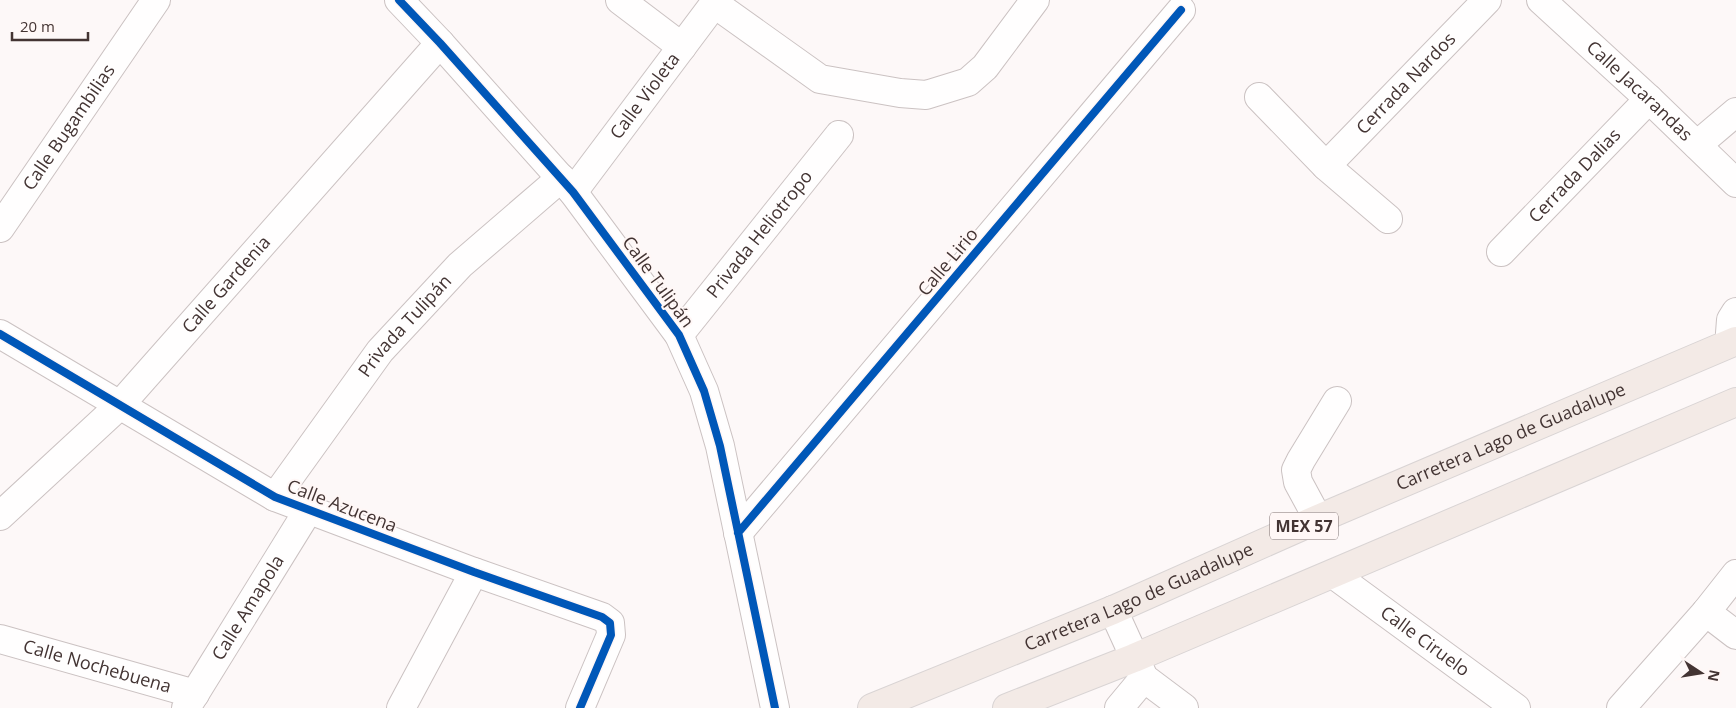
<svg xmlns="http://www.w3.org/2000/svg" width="1736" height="708" viewBox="0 0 1736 708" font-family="'Open Sans',sans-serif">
<rect width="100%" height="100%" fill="#fdf8f8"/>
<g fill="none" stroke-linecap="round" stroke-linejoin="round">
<g stroke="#cbc2c2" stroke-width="30">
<g id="minor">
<path d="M399,0l41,43 133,149 106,143 25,56 16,55 55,262"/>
<path d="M620,0l62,47"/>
<path id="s1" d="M1541,0l108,99 87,84"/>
<path d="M715,4l105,75 80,14 26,2 42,-13 17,-15 50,-67"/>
<path d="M1259,97l67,69 62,53"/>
<path d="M1697,145l39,-33"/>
<path id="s2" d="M1326,166l161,-166"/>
<path id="s3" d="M573,192l144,-192"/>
<path id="s4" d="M0,228l156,-228"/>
<path id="s5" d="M1501,252l148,-153"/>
<path d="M1736,312l-5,8 -1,13 6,8"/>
<path d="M0,334l275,163 199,75 128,45 8,6 1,12 -31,73"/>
<path id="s6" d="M679,335l160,-200"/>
<path id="s7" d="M275,497l105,-146 80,-86 101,-87"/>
<path id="s8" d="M0,516l119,-110 321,-363"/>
<path d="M1318,519l-20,-37 -2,-12 5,-10 36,-59"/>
<path d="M738,533l443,-523"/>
<path id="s9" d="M1333,574l183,134"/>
<path d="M1113,610l31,68 40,30"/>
<path d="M1706,612l30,23"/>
<path id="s10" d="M0,639l195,55"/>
<path id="s11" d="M186,708l123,-199"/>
<path d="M401,708l73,-136"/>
<path d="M1119,708l25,-30"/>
</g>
</g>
<g stroke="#cbc2c2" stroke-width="30">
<path id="tertiary" d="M1621,708l85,-96 30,-38"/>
</g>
<g stroke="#d9d4d4" stroke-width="30">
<g id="primary">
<path id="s12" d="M872,708l241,-98 205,-91 418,-178"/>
<path d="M1007,708l127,-50 602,-256"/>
</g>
</g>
<use href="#minor" stroke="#fffefe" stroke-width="28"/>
<use href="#tertiary" stroke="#fffefe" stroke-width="28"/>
<use href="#primary" stroke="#f3eae6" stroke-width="28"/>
<g stroke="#fff7f6" stroke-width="11">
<path id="cycleway" d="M399,0l41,43 133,149 106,143 25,56 16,55 55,262
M0,334l275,163 199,75 128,45 8,6 1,12 -31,73
M738,533l443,-523"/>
</g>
<use href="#cycleway" stroke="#0057b8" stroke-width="8"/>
</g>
<g text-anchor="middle" stroke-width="4" stroke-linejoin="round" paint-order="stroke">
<rect fill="#fff7f6" stroke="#7b6e6e" stroke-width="1" x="1270" y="512.5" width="68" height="27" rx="4"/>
<g font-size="16" font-weight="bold" fill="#433433">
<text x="1304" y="532">MEX 57</text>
</g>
<g font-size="18" fill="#433433" stroke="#fff7f6">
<text dy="6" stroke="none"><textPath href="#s2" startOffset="115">Cerrada Nardos</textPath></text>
<text dy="6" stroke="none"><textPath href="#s1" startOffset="134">Calle Jacarandas</textPath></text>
<text dy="6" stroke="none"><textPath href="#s3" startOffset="120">Calle Violeta</textPath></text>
<text dy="6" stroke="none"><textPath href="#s4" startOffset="122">Calle Bugambilias</textPath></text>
<text dy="6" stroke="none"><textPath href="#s5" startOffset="106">Cerrada Dalias</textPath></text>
<text dy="6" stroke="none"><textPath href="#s6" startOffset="129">Privada Heliotropo</textPath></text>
<text transform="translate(948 262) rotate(-50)" y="6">Calle Lirio</text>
<text transform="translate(658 282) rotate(54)" y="6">Calle Tulipán</text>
<text dy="6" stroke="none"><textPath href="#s8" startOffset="324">Calle Gardenia</textPath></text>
<text dy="6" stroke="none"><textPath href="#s7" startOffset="215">Privada Tulipán</textPath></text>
<text dy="6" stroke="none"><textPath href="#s12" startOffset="694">Carretera Lago de Guadalupe</textPath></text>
<text transform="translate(342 506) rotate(21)" y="6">Calle Azucena</text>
<text dy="6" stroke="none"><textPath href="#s12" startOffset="289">Carretera Lago de Guadalupe</textPath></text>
<text dy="6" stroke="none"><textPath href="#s11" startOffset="118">Calle Amapola</textPath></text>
<text dy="6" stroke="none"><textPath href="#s9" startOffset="114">Calle Ciruelo</textPath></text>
<text dy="6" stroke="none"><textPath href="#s10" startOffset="101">Calle Nochebuena</textPath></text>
</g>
</g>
<g transform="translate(1701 673) rotate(102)" stroke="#fff7f6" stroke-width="4" paint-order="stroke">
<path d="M0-4L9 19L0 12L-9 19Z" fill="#433433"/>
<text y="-8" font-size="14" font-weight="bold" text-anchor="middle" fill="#433433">N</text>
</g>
<path d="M12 32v8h76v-8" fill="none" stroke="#433433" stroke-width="2.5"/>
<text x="20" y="32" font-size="15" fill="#433433" stroke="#fff7f6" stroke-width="4" paint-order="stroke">20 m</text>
</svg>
